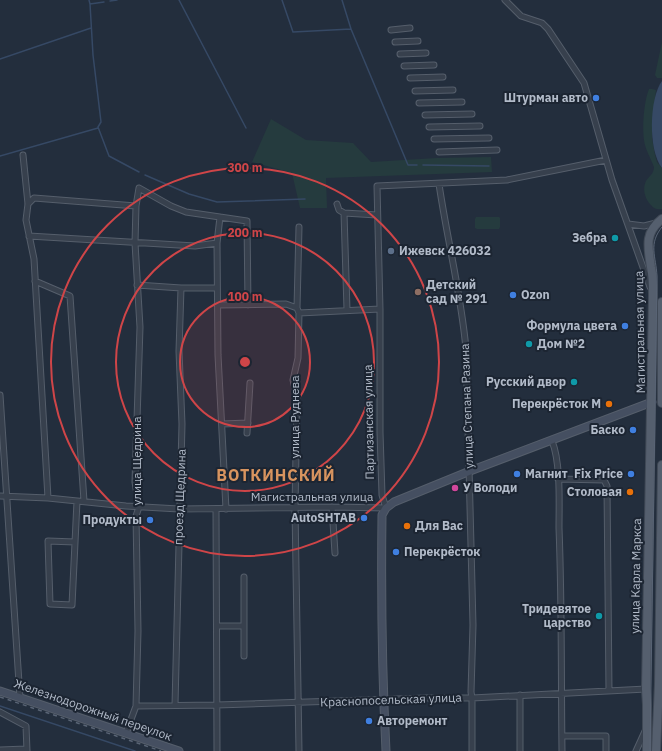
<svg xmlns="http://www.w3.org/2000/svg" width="662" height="751" viewBox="0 0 662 751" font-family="'IBM Plex Sans',sans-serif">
<rect width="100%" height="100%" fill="#232e3d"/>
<path fill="#253b3e" d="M662,42v36h-5l-2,-3z
M649,89h3l4,1 -4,32v16l3,17 2,7 5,6v41c-5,1 -8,0 -11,-4 -6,-6 -9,-16 -5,-24 3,-5 8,-7 8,-14 -3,-8 -9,-18 -10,-27 -2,-13 0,-39 5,-51z
M271,119l35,21 47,3 18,19 66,-4 54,-1 1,15 -166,6 1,30h-27l-8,-35 -40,-11z
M476,217h23l1,1v9l-1,2h-22l-2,-1v-9z"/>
<path fill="#364965" d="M662,81v87c-14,-17 -13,-70 0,-87z"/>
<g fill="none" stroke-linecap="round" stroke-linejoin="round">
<path stroke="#364965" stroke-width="1.5" d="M89,0l1,4 14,-2
M179,0l67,128
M282,0l11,32 58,-3 57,136h9
M342,0l9,29
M110,1l7,-1
M90,4l3,51 8,67 -3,5 11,29 30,16
M0,59l91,-31
M0,156l98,-28
M423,165l66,1
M145,175l44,19 28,8 88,-3
M0,706l135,45"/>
<g stroke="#555e6b" stroke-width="7">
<path id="street" d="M505,0l16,16 21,7 6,6 36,54 28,97 38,107
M391,30l19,-2
M395,42l23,-1
M400,54l26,-1
M404,66l30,-1
M410,78l33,-1
M415,91l38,-1
M419,103l43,-1
M425,115l47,-1
M429,127l51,-1
M434,139l55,-1
M439,152l58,-2
M23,155l5,49 -2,16 8,39 14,239
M439,184c8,55 22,109 27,165l7,276 -2,67 1,6v53
M28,204l6,-6 102,8
M337,204l2,6 5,3 33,2
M344,213l3,97
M220,217l-3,26 1,112 8,154
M628,224l16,2 12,-3
M299,227l-2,81 2,5 -1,45 -5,22 4,17 -2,111 4,243
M29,236l166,10 22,-3
M35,281l35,15 14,205
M137,285l44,3h36
M217,305l69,-1 11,4
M299,313l81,-4
M0,395l20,303
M222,424l26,-1
M247,433l3,-50
M552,441c9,22 7,63 7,87 3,75 2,149 3,223
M558,479l46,1 3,6 2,205
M0,496l48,2 78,8 53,3 153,-2 54,1 -4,-13 -2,-63v-123l-3,-123 130,-6 99,-20
M332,507l3,46
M216,509l1,242
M75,542l-27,-1 2,63 22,1 5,-104
M244,577v79
M217,626h27
M175,705l7,-281 -3,-73 2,-63
M136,706l81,-1 210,-7h45l174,-9
M0,712l26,14 1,25
M126,733l10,-27 2,-75 -2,-115 3,-9 -4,-25 5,-155 -5,-84 1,-37 3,-18 32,18 15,6 61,9 1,84
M562,736h44v15
M0,750l26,-1
M520,751v-56
M636,751l10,-22"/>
</g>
<g stroke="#555e6b" stroke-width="9">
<path id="secondary" d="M0,691l179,60
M386,751c-4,-78 -5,-157 -4,-236l4,-7 8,-6 76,-31 182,-69"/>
</g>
<g stroke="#404956" stroke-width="10">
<path id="primary" d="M662,302v101
M647,751v-46l-1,-16 7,-394c0,-10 0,-19 -2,-28 -3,-20 -7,-34 11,-48
M656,751l3,-67 3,-219"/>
</g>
<use href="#street" stroke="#37404d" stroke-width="5"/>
<use href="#secondary" stroke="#454f61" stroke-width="7"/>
<use href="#primary" stroke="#555f6e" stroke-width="8"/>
<path stroke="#596475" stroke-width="1" d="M650,751l7,-475c-1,-20 -9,-32 5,-49"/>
<path stroke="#596475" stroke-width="1.5" stroke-dasharray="4 4" stroke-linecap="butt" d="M0,697l161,54"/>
</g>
<circle cx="245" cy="362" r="65" fill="#cf4548" fill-opacity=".12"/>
<g fill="none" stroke="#cf4548" stroke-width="2">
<circle cx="245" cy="362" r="65"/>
<circle cx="245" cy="362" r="129"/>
<circle cx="245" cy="362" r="194"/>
</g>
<g fill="#3f7fe0" stroke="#1c2532" stroke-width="1.5">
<circle cx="596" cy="98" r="4"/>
<circle cx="513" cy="295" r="4"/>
<circle cx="625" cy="326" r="4"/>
<circle cx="633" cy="430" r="4"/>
<circle cx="517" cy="474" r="4"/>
<circle cx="631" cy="474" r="4"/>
<circle cx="364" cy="518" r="4"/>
<circle cx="150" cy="520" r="4"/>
<circle cx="396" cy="552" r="4"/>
<circle cx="369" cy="721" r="4"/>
</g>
<g fill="#0f9aa8" stroke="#1c2532" stroke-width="1.5">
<circle cx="615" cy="238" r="4"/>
<circle cx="529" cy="344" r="4"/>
<circle cx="574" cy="382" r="4"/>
<circle cx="599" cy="616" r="4"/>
</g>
<circle fill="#5c6f8a" stroke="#1c2532" stroke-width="1.5" cx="391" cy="251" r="4"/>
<circle fill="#8d6e63" stroke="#1c2532" stroke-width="1.5" cx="418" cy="292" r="4"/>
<g fill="#e8710a" stroke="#1c2532" stroke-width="1.5">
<circle cx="609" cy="404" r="4"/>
<circle cx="630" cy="492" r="4"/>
<circle cx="407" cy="526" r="4"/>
</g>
<circle fill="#d1479c" stroke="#1c2532" stroke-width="1.5" cx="455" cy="488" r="4"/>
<g text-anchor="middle" stroke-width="4" stroke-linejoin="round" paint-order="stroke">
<g font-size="12" font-weight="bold" fill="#b2bbc9" stroke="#1c2532" text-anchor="end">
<text x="588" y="102">Штурман авто</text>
<text x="607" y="242">Зебра</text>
<text x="399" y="255" text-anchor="start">Ижевск 426032</text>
<text x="426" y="289" text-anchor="start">Детский<tspan x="426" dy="14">сад № 291</tspan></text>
<text x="521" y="299" text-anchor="start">Ozon</text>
<text x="617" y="330">Формула цвета</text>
<text x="537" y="348" text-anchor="start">Дом №2</text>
<text x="566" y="386">Русский двор</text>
<text x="601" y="408">Перекрёсток М</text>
<text x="625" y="434">Баско</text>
<text x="525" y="478" text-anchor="start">Магнит</text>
<text x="623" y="478">Fix Price</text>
<text x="463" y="492" text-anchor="start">У Володи</text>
<text x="622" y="496">Столовая</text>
<text x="356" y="522">AutoSHTAB</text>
<text x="142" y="524">Продукты</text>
<text x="415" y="530" text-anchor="start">Для Вас</text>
<text x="404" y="556" text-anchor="start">Перекрёсток</text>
<text x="591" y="613">Тридевятое<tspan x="591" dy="14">царство</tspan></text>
<text x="377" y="725" text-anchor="start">Авторемонт</text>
</g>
<g font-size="12" fill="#b2bbc9" stroke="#1c2532">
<text transform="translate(640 332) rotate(-91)" y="4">Магистральная улица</text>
<text transform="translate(467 406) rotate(-92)" y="4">улица Степана Разина</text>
<text transform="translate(295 417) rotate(-90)" y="4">улица Руднева</text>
<text transform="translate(369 422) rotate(-91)" y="4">Партизанская улица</text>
<text transform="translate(137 461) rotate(-90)" y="4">улица Щедрина</text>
<text transform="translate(180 497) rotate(-88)" y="4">проезд Щедрина</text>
<text x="312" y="501">Магистральная улица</text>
<text transform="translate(636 576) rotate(-89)" y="4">улица Карла Маркса</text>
<text transform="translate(391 700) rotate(-2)" y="4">Краснопосельская улица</text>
<text transform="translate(93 710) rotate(19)" y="4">Железнодорожный переулок</text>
</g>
<g font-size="16" font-weight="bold" letter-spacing="1" fill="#d8945f" stroke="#1c2532">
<text x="276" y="481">ВОТКИНСКИЙ</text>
</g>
</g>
<circle cx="245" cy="362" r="6" fill="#cf4548" stroke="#1c2532" stroke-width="2"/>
<g font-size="12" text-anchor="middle" font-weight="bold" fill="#cf4548" stroke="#1c2532" stroke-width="4" stroke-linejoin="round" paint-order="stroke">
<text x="245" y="172">300 m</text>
<text x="245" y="237">200 m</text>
<text x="245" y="301">100 m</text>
</g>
</svg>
